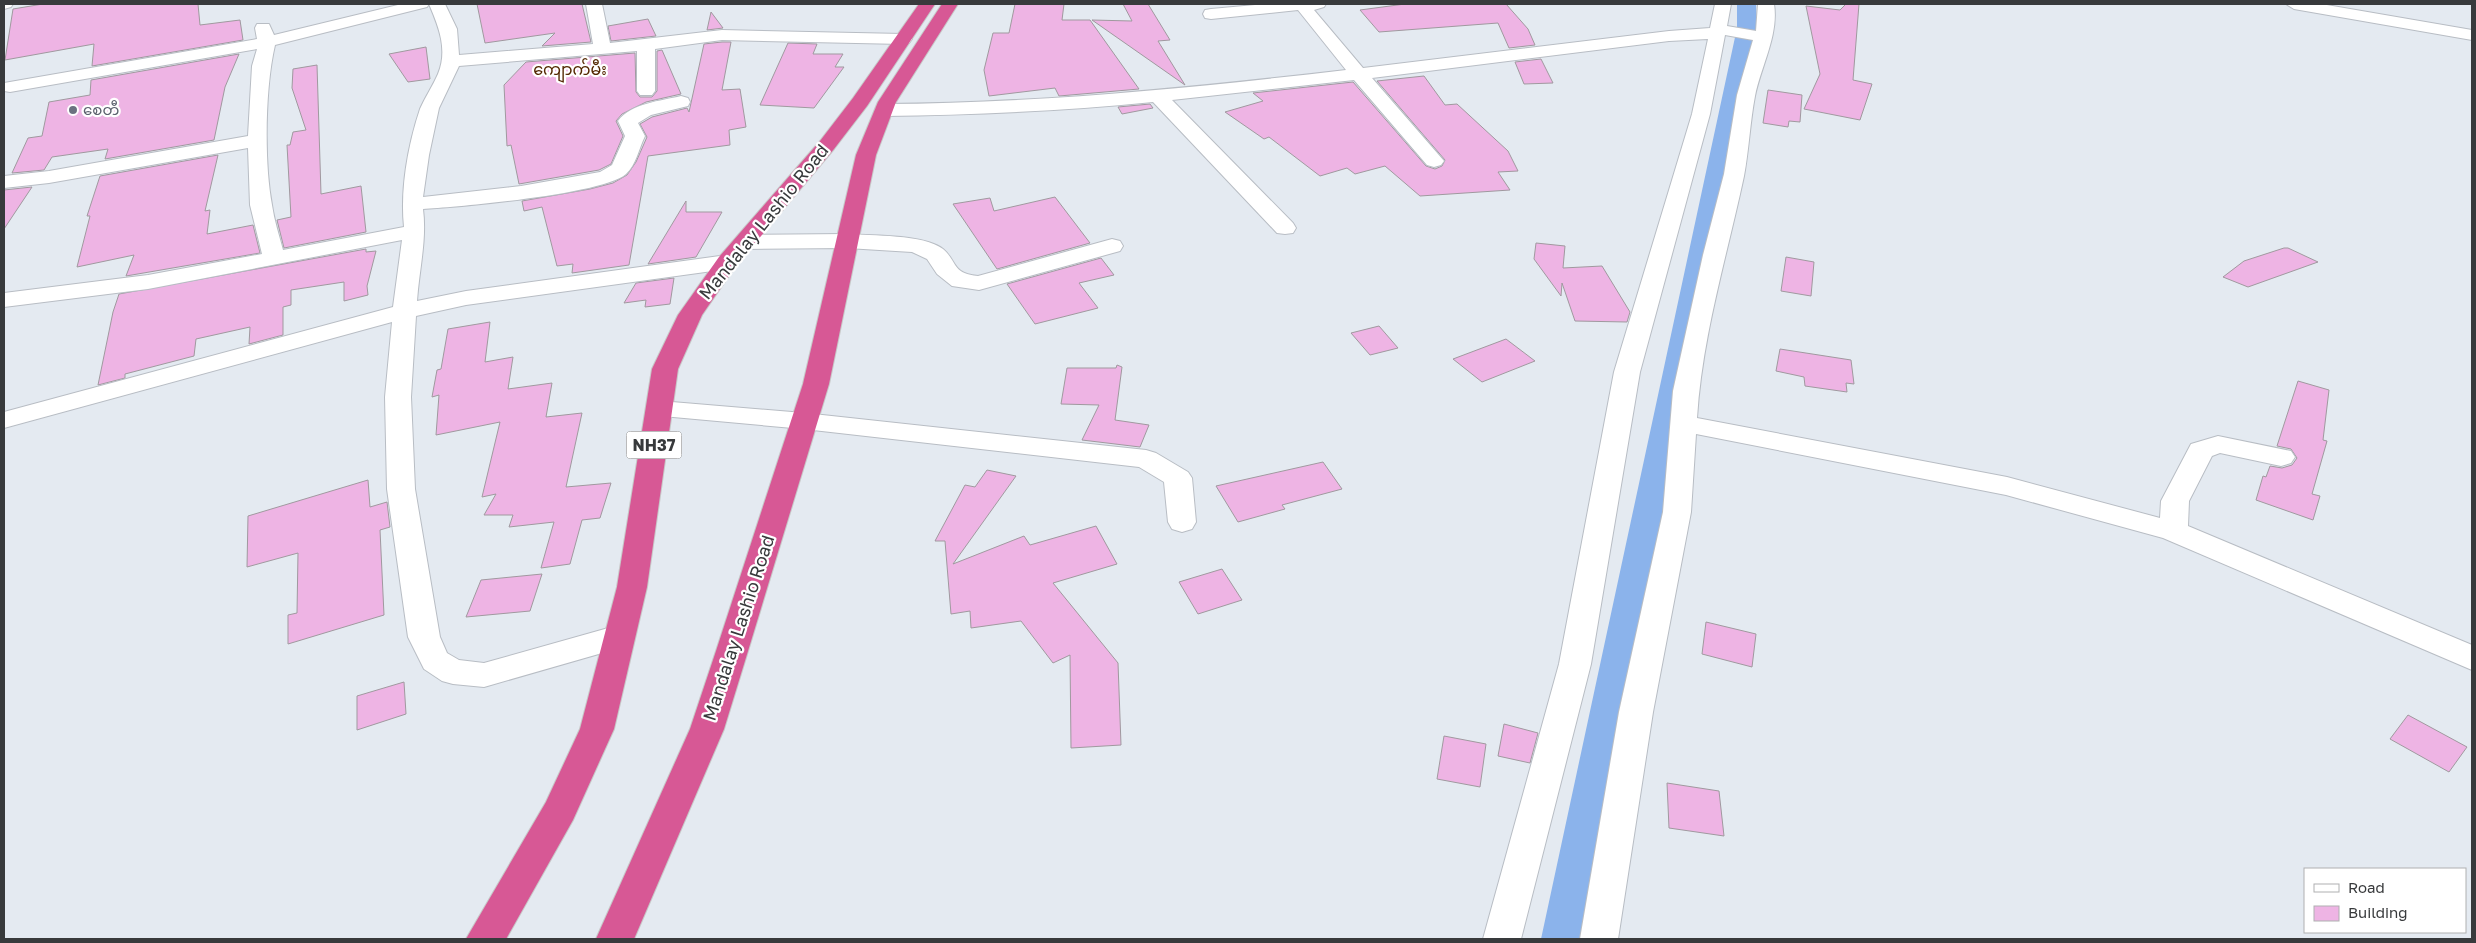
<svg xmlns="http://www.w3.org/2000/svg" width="2476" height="943" viewBox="0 0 2476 943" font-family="'Golos Text','Noto Sans Myanmar',sans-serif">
<rect width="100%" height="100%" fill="#e4eaf1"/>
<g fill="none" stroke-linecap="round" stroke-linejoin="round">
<path fill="#8bb3eb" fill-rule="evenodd" d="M1737,4h19l1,24 -170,911h-46l196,-911z"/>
</g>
<path fill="#eeb4e4" stroke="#a0999f" d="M43,4h155l2,21 40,-5 3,20 -151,26 2,-22 -89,16 8,-51z
M477,4h105l9,38 -49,4 13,-13 -70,10z
M1015,4h49l-2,16h28l49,69 -80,7 -4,-8 -66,8 -5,-26 9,-37h16z
M1123,4h25l22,36 -12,1 27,44 -93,-65 40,1z
M1405,4h101l22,25 7,16 -26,3 -11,-25 -119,9 -19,-22z
M1846,4h13l-6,76 19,4 -12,36 -56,-11 16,-35 -14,-68 34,4z
M711,12l12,16 -16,2z
M648,19l8,17 -45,5 -3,-15z
M722,42h9l-9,48 18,-1 6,38 -17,3 1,15 -82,11 -19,109 -57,8 1,-9 -16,2 -15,-59 -18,4 -2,-10 68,-12 23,-6 14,-8 9,-13 11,-25 -7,-13 12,-7 35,-9 2,4 15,-68z
M788,43l29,1 -4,10h30l-8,13h9l-30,41 -54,-3z
M426,47l4,32 -22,3 -19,-28z
M662,50l19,44 -35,8 -24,12 -6,7 7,15 -12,28 -12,6 -80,14 -8,-39 -4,1 -3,-61 22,-23 109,-9 1,39 4,5h12l5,-6v-40z
M239,54l-14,33 -11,53 -109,19 3,-10 -56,8 -8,13 -32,3 16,-35 14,-2 7,-34 41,-7 1,-15z
M1541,59l12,24 -29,1 -9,-22z
M317,65l4,129 40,-8 5,46 -82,16 -7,-28 14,-3 -4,-72h3l3,-13 13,-2 -14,-42 1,-19z
M1424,76l21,29 12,-1 51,47 10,20 -20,1 12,18 -90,6 -35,-30 -30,8 -8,-6 -27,8 -51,-39 -5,2 -39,-27 38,-11 -10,-8 100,-11 73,84 9,3 7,-3 3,-6 -68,-79z
M1768,90l34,5 -2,27 -11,-1 -1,6 -25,-4z
M1150,104l3,4 -31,6 -4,-7z
M218,155l-13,56 5,-1 -3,24 46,-9 7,28 -134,23 8,-21 -57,12 13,-51h-3l13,-40z
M32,187l-28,42v-39z
M1055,197l35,46 -93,26 -44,-65 37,-6 4,13z
M686,201v11h36l-26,45 -48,7z
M1536,243l29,3 -2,22 39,-2 28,46 -3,10 -52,-1 -13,-38 -1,13 -27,-37z
M2284,248h4l30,14 -70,25 -25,-10 21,-16z
M366,249v3l10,-1 -9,35 1,9 -24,6v-19l-53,8v15l-8,2v28l-34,9 1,-17 -54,12 -2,17 -69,18v4l-27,7 15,-73 6,-18z
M1786,257l28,5 -3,34 -30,-5z
M1101,258l13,17 -35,8 19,25 -63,16 -28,-40z
M674,278l-4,26 -25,3 1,-7 -22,3 12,-20z
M490,322l-5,40 28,-5 -5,32 44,-6 -6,34 36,-4 -16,74 45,-4 -11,35 -18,2 -12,44 -29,4 13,-46 -45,5 4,-12h-29l12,-21 -14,3 18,-75 -64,13 3,-40 -7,2 5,-27 4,-1 7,-40z
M1379,326l19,22 -28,7 -19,-22z
M1506,339l29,22 -53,21 -29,-23z
M1780,349l71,11 3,24 -8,-1 1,9 -42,-6 -1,-9 -28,-6z
M1117,365l5,2 -7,53 34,5 -9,22 -58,-7 17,-35 -38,-1 6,-36h49z
M2298,381l31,9 -6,50 4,1 -15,53 8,2 -7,24 -57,-20 7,-24 3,1 4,-11 12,2 10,-3 5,-7 -6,-9 -14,-3z
M1323,462l19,27 -60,16 3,4 -47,13 -22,-36z
M987,470l29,6 -63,88 71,-28 6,9 66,-19 21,38 -64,19 65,80 3,82 -50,3 -1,-93 -17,8 -32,-42 -50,7 -1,-17 -19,3 -6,-73h-10l30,-56 10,2z
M368,480l2,27 17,-5 3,25 -10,3 4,85 -96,29v-29l9,-2 1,-60 -51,14 1,-51z
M1222,569l20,31 -44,14 -19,-32z
M542,574l-12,37 -64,6 15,-37z
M1706,622l50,12 -4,33 -50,-13z
M404,682l2,32 -49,16v-34z
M2408,715l59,32 -18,25 -59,-33z
M1504,724l34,9 -8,30 -32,-7z
M1444,736l42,8 -6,43 -43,-8z
M1667,783l52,8 5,45 -55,-8z"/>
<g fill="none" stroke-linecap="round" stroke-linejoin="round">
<g stroke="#b8bdc4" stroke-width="2">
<path id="minor" d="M4,4h9l-2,3 -7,2z
M402,4h43l12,25 2,26 134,-11 -7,-40h16l8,39 112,-13 181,4 6,1 3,4 -3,4 -6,1 -181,-4 -67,9v42l-3,4h-12l-3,-4v-40l-178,15 -20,42 -10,47 -6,42 98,-11 79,-14 12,-7 13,-29 -7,-15c13,-18 43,-20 63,-25l7,2 2,4 -2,4 -37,9 -13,8 7,13c-6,12 -9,29 -19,38 -22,20 -167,33 -203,35 4,31 -4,61 -6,92l49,-10 261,-36 8,2 3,5 -3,5 -8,2 -261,36 -50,11 -5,81 4,92 25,148 7,16 12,7 25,3 135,-38 11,4 5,8 -5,8 -146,42 -31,-3 -11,-3 -18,-12 -16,-32 -21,-148 -2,-92 7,-75 -388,106v-16l389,-105 9,-67 -254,49 -144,18v-14l144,-18 114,-21 -12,-49 -2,-57 -199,35 -45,5v-12l45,-5 199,-35 4,-70 5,-17 -247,43 -6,-1v-8l253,-44 -2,-11 2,-4h12l5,11zM429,4c10,23 19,46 9,70 -5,12 -13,23 -18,35 -12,36 -20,80 -16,118l-121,23c-4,-15 -9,-30 -11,-45 -8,-43 -7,-117 3,-160l152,-38z
M1266,4h60l-2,3 -10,3 49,58 306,-37 41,-3 5,-24h16l-4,22 29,5 2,-27h16c5,31 -13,62 -19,92 -5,26 -6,53 -11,80 -17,80 -42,160 -47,242l310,59 153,41 1,-17 30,-57 27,-8 73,15 4,6 -4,6 -10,3 -61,-13 -8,3 -23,45 -1,25 284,119v25l-309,-132 -157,-43 -310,-61 -5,78 -38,200 -35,227h-38l39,-227 44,-200 10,-121 30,-136 21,-81 13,-79 16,-55 -28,-5 -15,79 -70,258 -49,292 -70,275h-38l76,-275 55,-292 78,-258 16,-75 -39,2 -297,37 72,83 -3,4 -7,2 -7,-2 -73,-85 -182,20 121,123 3,5 -3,5 -8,1 -8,-1 -124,-131c-90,9 -179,13 -269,14l-7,-2 -2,-4 2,-4 7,-2c155,-1 308,-16 462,-34l-48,-60 -87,9 -6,-1 -2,-4 2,-4 6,-1z
M2286,4h35l151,26v10l-178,-31z
M847,234c24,2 77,0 96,15 15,13 8,24 35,27l134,-37 8,2 3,5 -3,5 -141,39 -27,-4 -15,-12 -10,-15 -15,-7 -65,-4 -102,1 -8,-2 -3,-5 3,-5 8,-2z
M660,401l144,12 342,37 10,3 32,19 4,6 4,44 -4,7 -10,3 -10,-3 -4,-7 -4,-40 -25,-15 -335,-38 -153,-14 -4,-6 4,-6z"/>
</g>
<g stroke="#c7c8c8" stroke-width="2">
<path id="highway" d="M919,4h16l-68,102 -33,43 -99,118 -33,48 -24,54 -31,218 -33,142 -41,91 -67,119h-40l80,-137 34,-73 37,-142 35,-218 26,-54 41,-58 101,-116 33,-43z
M942,4h16l-62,98 -20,53 -47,229 -81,267 -24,78 -90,210h-38l94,-210 26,-78 87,-267 53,-229 22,-53z"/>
</g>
<use href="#minor" fill="#fff" fill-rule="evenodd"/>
<use href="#highway" fill="#d75895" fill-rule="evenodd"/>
</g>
<circle fill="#6b7280" stroke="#fff" stroke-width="2" cx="73" cy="110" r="5"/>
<g text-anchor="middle" stroke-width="4.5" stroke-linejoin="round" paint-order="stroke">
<g font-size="15" fill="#5b616d" stroke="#fff" text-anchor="start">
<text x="83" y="115">စေတီ</text>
</g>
<g font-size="16" fill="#532701" stroke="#fff">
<text x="570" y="75">ကျောက်မီး</text>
</g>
<rect fill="#fff" stroke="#747576" stroke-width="1" x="626.5" y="431.5" width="55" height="27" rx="4"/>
<g font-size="16" font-weight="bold" fill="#383a3c">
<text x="654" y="451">NH37</text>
</g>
<g font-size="18" fill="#383a3c" stroke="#fff">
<text transform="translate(764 222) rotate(-51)" y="6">Mandalay Lashio Road</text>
<text transform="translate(739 628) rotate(-72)" y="6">Mandalay Lashio Road</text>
</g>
</g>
<rect width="2476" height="943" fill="none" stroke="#383a3c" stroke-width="10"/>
<rect x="2304" y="868" width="162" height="65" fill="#ffffff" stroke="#afb0b1"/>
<rect x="2314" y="884" width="25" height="8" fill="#ffffff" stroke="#afb0b1"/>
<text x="2348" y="893" font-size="15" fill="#383a3c">Road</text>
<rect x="2314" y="906" width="25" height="15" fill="#eeb4e4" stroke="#afb0b1"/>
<text x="2348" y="918" font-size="15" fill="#383a3c">Building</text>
</svg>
